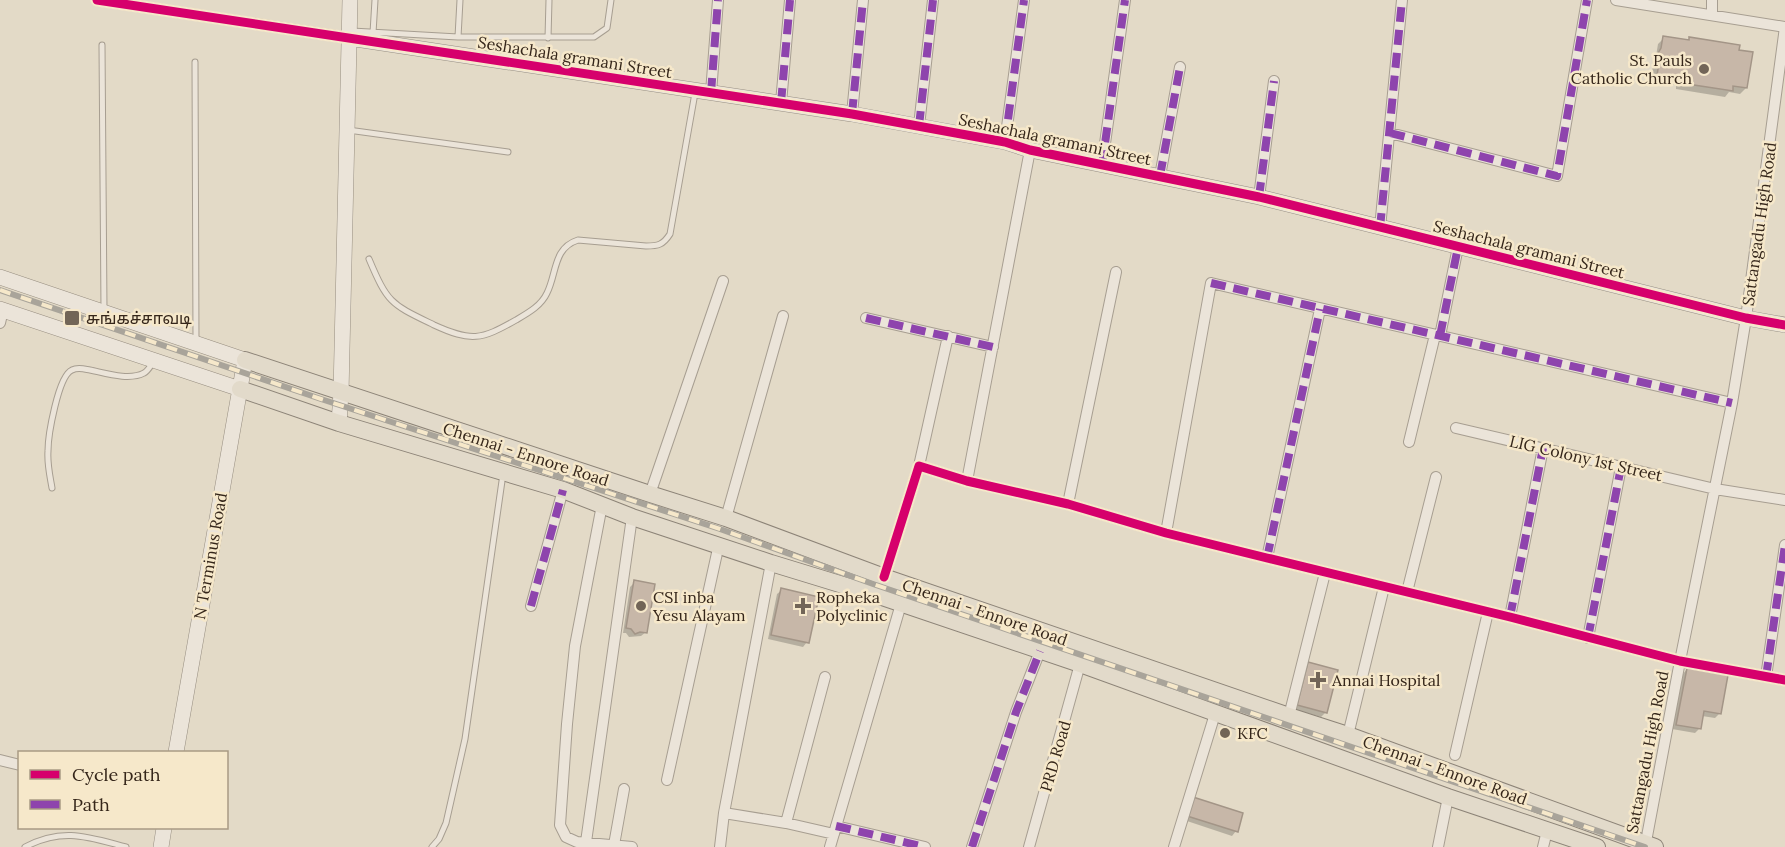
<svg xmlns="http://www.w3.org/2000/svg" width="1785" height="847" viewBox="0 0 1785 847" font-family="Lora,'Noto Sans Tamil',serif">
<rect width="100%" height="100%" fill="#e3dac7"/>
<path fill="#0003" d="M1664,38l23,3 3,-3 48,13 8,37 -6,6 -11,-2 -4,5 -49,-8v-4l-24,-4 1,-23 3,-2 2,-12z
M635,582l11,50 -5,4 -12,1 -3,-4h-3l7,-46z
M782,590l25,52 -4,5 -35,-8 9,-45z
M1309,664l17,48 -5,5 -28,-8z
M1687,669l39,7 -7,38 -4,4 -13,-2 -3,13 -4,4 -23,-4 11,-55z
M1189,803l47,28 -4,5 -48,-16z"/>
<path fill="#c7b7a8" stroke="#a39587" stroke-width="1.5" d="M1663,36l26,4v-3l51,8 -1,5 14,2 -6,36 -14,-2v5l-52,-8v-4l-24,-4 2,-12 -2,-8 4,-7z
M634,580l21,4 -8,49 -7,-1 -5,2 -4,-5 -5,-1z
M781,588l38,9 -10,46 -38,-8z
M1308,662l30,8 -11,43 -30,-8z
M1687,668l41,7 -7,39 -17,-3 -3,18 -25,-4z
M1193,797l50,16 -5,19 -51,-16z"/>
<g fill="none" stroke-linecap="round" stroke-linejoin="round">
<g stroke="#a79e91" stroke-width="7">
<path id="lane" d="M352,31l106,6h136l13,-9 4,-28
M373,33l2,-33
M458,37l2,-37
M548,38l1,-38
M102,45l2,265
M195,62l1,280
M348,130l160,22
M369,259c19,45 22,45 65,66 37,17 47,15 82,-5 12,-7 25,-14 31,-27 10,-20 6,-45 31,-53l68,6c12,0 17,-1 24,-12l25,-141
M52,488c-2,-12 -5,-24 -4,-37 0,-15 10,-75 24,-81 6,-3 12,-1 18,0 15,3 39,11 54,3 4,-2 7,-8 9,-11
M25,847c38,-20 63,-10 101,0
M432,847l7,-8 7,-16 19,-84 38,-265"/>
</g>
<g stroke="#a79e91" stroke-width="12">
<path id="street" d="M97,0l252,38
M1616,0l169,27
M1712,0v14
M711,93l7,-93
M781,103l9,-103
M852,114l11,-114
M919,126l14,-126
M1390,133l167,43 30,-176
M1005,142l19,-142
M1102,165l23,-165
M1160,176l20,-109
M1259,197l15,-116
M1380,228l22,-228
M866,318l127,29
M0,323l3,-13
M1440,336l18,-89
M1456,428l259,61 70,11
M1409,442l26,-107
M919,466l29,-130
M967,481l63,-331
M650,494l73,-213
M1068,504l48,-232
M602,505l-27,141 -8,78 -7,101 6,12 11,5 55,5
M726,518l57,-202
M1166,533l45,-250 521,120
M1267,558l53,-249
M884,577l35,-111 48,15 101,23 98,29 101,25 243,59 170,44 105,19
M1407,592l29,-115
M531,606l32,-116
M1510,617l33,-169
M1588,638l33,-171
M1766,677l19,-132
M1289,716l36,-143
M1348,735l36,-148
M1455,755l33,-143
M0,760l20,5
M667,780l52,-236
M724,813l62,10 48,11
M786,823l39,-146
M836,826l89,21
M586,842l46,-325
M614,845l10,-56
M720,847l4,-34 47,-250
M830,847l71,-243
M972,847l44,-135 24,-61
M1029,847l51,-183
M1174,847l41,-133
M1438,847l10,-50
M1543,847l4,-16
M1645,847l35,-186 52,-258 14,-85 39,-291"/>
</g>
<g stroke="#978e81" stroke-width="16">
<path id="secondary" d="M349,38l503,76 153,28 25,8 229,47 487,121 39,7
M0,277l245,83 -69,392
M0,309l240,80
M339,423l2,-30 9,-393
M161,847l3,-19"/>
</g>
<g stroke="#8d8478" stroke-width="18">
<path id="primary" d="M245,360l405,134 76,24 158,59 405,139 59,19 307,112
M240,389l99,34 224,67 69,27 139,46 108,33 201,68 368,133 149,50"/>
</g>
<use href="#lane" stroke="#ebe4d9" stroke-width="5"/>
<use href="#street" stroke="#ebe4d9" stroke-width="10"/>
<use href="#secondary" stroke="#ebe4d9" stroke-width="15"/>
<use href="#primary" stroke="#e2daca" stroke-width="16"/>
<g stroke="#a9a49a" stroke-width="6">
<path id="rail" d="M0,290l321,109 399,130 153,55 772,263"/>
</g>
<use href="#rail" stroke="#f6e8ca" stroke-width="4" stroke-dasharray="11" stroke-linecap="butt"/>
<path stroke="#8e44ad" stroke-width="8" stroke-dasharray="15 8" stroke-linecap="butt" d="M711,93l7,-93
M781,103l9,-103
M852,114l11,-114
M919,126l14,-126
M1390,133l167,43 30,-176
M1005,142l19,-142
M1102,165l23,-165
M1160,176l20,-109
M1259,197l15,-116
M1380,228l22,-228
M1211,283l521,120
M866,318l127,29
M1440,336l18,-89
M1267,558l53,-249
M531,606l32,-116
M1510,617l33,-169
M1588,638l33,-171
M1766,677l19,-132
M836,826l89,21
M972,847l44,-135 24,-61"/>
<g stroke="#f6e8ca" stroke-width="13">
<path id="cycleway" d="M97,0l755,114 153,28 25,8 229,47 487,121 39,7
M884,577l35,-111 48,15 101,23 98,29 101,25 243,59 170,44 105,19"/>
</g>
<use href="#cycleway" stroke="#d6006c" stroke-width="9"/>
</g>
<g fill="#726557" stroke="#f6e8ca" stroke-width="2">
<circle cx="1704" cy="69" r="6"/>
<rect x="64" y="310" width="16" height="16" rx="3"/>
<circle cx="641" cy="606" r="6"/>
<path d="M800 597h6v6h6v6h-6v6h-6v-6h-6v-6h6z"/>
<path d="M1315 671h6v6h6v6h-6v6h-6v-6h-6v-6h6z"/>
<circle cx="1225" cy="733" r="6"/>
</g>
<g text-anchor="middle" stroke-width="5" stroke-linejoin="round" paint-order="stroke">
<g font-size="16" fill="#35261a" stroke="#f6e8ca">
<text transform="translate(575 57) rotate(9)" y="6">Seshachala gramani Street</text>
<text transform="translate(1055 139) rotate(12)" y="6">Seshachala gramani Street</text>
<text transform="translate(1759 224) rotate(-82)" y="6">Sattangadu High Road</text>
<text transform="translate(1529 249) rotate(14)" y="6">Seshachala gramani Street</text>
<text transform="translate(526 454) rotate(18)" y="6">Chennai - Ennore Road</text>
<text transform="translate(1586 458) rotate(13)" y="6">LIG Colony 1st Street</text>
<text transform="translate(210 556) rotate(-80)" y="6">N Terminus Road</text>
<text transform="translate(985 612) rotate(19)" y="6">Chennai - Ennore Road</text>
<text transform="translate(1647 752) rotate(-79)" y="6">Sattangadu High Road</text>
<text transform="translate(1055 756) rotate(-74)" y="6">PRD Road</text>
<text transform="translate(1445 770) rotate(20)" y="6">Chennai - Ennore Road</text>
</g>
<g font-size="16" fill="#35261a" stroke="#f6e8ca" text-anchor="start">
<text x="1692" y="66" text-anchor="end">St. Pauls<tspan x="1692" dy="18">Catholic Church</tspan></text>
<text x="86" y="324">சுங்கச்சாவடி</text>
<text x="653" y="603">CSI inba<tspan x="653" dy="18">Yesu Alayam</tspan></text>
<text x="816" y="603">Ropheka<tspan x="816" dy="18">Polyclinic</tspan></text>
<text x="1332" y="686">Annai Hospital</text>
<text x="1237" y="739">KFC</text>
</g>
</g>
<rect x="18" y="751" width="210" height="78" fill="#f6e8ca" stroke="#a99a84" stroke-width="1.5"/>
<rect x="30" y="770" width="30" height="9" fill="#d6006c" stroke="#a99a84" stroke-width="1.5"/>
<text x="72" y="781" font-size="18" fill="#35261a">Cycle path</text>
<rect x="30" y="800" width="30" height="9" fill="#8e44ad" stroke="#a99a84" stroke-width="1.5"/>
<text x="72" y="811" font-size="18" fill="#35261a">Path</text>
</svg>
